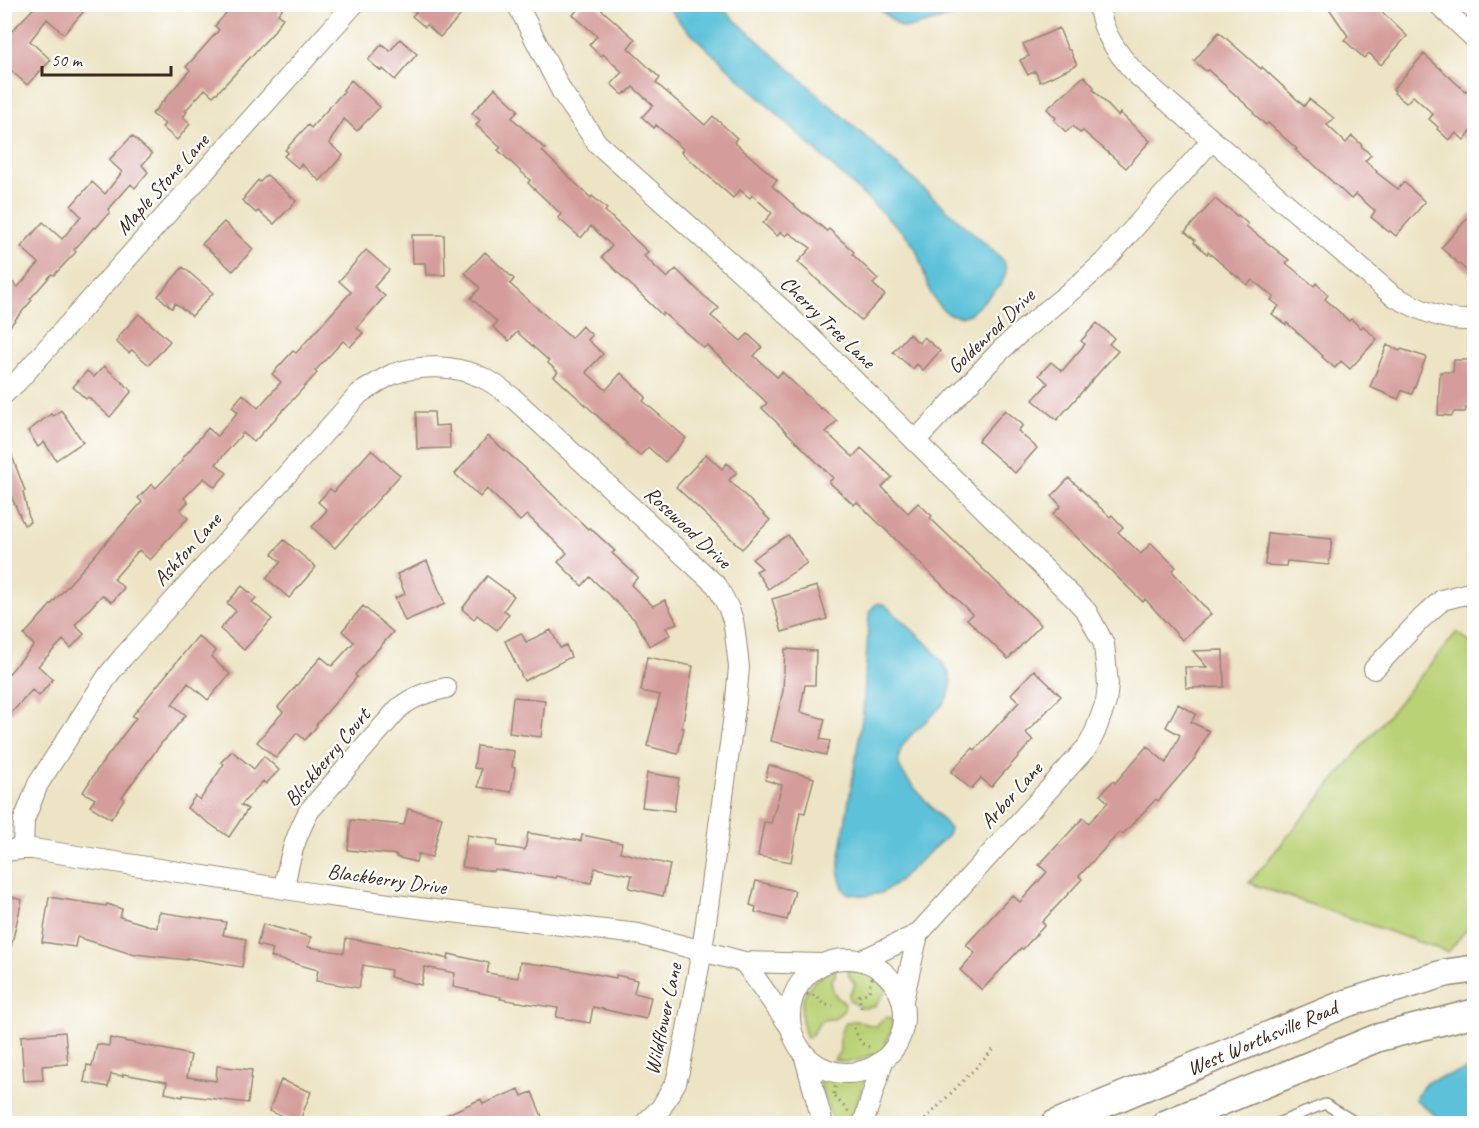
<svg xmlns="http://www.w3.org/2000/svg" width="1479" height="1128" viewBox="0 0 1479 1128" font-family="Caveat,sans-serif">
<rect width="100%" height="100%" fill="#fff"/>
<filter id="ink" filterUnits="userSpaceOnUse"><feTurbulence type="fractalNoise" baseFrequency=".0167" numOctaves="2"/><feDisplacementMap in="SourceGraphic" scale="12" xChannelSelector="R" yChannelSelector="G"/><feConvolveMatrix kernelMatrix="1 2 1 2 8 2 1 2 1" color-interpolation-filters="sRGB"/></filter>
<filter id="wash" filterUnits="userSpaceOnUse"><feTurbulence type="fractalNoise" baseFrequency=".008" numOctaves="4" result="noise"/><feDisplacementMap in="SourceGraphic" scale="24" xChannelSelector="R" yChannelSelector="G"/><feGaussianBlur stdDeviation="1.35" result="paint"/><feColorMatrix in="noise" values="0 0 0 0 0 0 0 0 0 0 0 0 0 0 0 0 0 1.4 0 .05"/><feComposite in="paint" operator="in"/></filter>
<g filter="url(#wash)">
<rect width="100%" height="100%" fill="#ede4c5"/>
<path fill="#bad276" stroke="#7a7e4a" stroke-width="1.5" d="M1457,632l17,14v274l-26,32 -199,-69z
M851,968c15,0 30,9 36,22l-13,17 -13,1 -12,-8v-6l4,-5 2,-5 -6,-8 -1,-4z
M835,969v7l-4,4c1,12 4,17 14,23l-1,7 -10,9c-22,-1 -12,11 -27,19 -12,-32 -6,-55 28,-69z
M885,1017l6,1 3,3 -4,13 -4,8 2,14 -18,-1 -11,5 -13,2 -12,-2 6,-9v-18l6,-10c15,-6 17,3 30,3z
M838,1072l11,8 16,-1 -8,26 -4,18h-19l-17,-47 2,-2 8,2z"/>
<path fill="#5cc1d9" stroke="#4c767c" stroke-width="1.5" d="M666,5h52l283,253 4,6 1,8 -5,13 -30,28 -9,4 -13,-3 -9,-7 -9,-13 -15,-45 -9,-13 -225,-211z
M874,5h120l-86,23 -7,-1z
M878,603l7,2c18,17 49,42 61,63 25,42 -53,59 -47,96 2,13 41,51 51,65l-2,6 -55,51 -12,7 -16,3 -19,-3c-7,-11 -7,-18 -7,-31l24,-149 6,-100 4,-6z
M1474,1068v55h-29l-30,-24 11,-17z"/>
<g id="blocks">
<path fill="#d49c9a" d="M30,4h60l-26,30 -17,-15 -17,22 21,19 -24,25 -23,-21v-25l30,-31z
M234,4h52l-8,10 5,4 -11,16 -55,59h-1l-3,3 -8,-7 -20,22 2,1 -4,5 7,7 -13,16 -15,-13 3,-3 -13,-10 38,-44 -4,-3 33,-37 -4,-4z
M408,4h46l9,9 -23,24 -13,-12 -2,2 -13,-11 4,-4z
M582,4h13l40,35 -7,9 32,30 -4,5 49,42 8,-9 24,22 -3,4 43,38 -5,6 32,28 1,-1 22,18 2,-2 25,23 -2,2 26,25 -5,5 12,11 -24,25 -63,-58 13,-14 -22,-15 -3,3 -5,-4 -4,4 -14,-13 9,-10 -20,-18 -2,3 -10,-8 -7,8 -52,-46 2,-3 -27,-24 -2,3 -12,-11 11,-12 -20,-18 -6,6 -1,-1 -3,3 -12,-11 11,-12 -19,-18 -2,2 -12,-11 8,-9 -24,-21z
M1326,4h48l33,32 -26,29 -12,-12 -5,5 -20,-18 4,-4z
M1059,28l9,22h2l7,15 -37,17 -5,-11 -7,4 -8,-15 9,-4 -6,-12z
M1219,32l42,37 1,-2 42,39 5,-7 25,19 -7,7 19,18 6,-7 10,9 -1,1 10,9 -6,6 12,10 -1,1 22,17 6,-7 21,20 -29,34 -6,-5 -1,1 -18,-15 4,-6 -19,-17 -5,5 -41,-38 -1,1 -14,-12 2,-1 -29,-26 -2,2 -13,-12 1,-1 -46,-42 -2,1 -12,-10z
M400,39l17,15 -22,26 -12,-11 -2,2 -13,-11 14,-16 8,7z
M1424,54l41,37 1,-1 8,8v30l-10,12 -8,-7 -7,7 -12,-11 1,-2 -9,-8 4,-5 -20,-18 -7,7 -12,-10 1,-2 -2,-2z
M1084,76l10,11 -1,2 25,27 2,-3 30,28 -24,27 -43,-37 -3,2 -7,-7 -7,6 -12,-12 2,-2 -9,-9z
M351,80l29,27 -23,24 -13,-12 -15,24 14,12 -23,26 -19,-17 -3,4 -14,-12 4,-4 -3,-2 23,-25 3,3 33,-37 -1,-1z
M495,88l23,22 -6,8 33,31 -3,2 49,47 1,-2 15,13 -2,2 43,41 -4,4 23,22 9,-9 27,26 16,13 -8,8 30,25 7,-7 14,13 -8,9 23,21 5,-5 39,37 1,-1 15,13 -11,11 27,25 8,-9 31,29 -10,10 26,26 10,-10 14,13 -2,2 111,107 -33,34 -41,-40 5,-5 -115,-112 -3,3 -25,-23 4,-4 -71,-70 5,-5 -60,-58 -3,3 -41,-35 -1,2 -60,-58 10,-11 -21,-20 -10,12 -23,-20 3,-4 -33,-31 2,-3 -32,-30 3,-2 -25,-23 4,-5 -8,-7z
M132,136l20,18 -10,11 6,7 -13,16 -4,-4 -23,26 2,2 -14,16 -2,-1 -20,23 2,2 -22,23 -2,-1 -22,25 2,1 -28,33v-58l14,12 21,-24 -18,-16 22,-25 19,17 19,-23 -10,-10 21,-24 13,12 17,-22 -13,-12z
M267,175l29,26 -22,23 -16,-13 -2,2 -14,-13 3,-2 -1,-1 14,-17 2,2z
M1215,199l11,9 1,-1 10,9 1,-1 10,9 -2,2 43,34 -3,3 28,23 2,-3 12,12 -3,4 24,22 2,-2 10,9 2,-2 14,13 -27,30 -9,-8 -6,7 -13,-11 1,-1 -36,-33 -1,2 -14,-11 7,-8 -8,-6 3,-3 -22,-17 -5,5 -9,-9 -1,1 -29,-25 -1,2 -13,-12 1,-2 -10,-8z
M1474,211v66l-33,-29z
M224,222l29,27 -20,22 -31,-27z
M412,235h32l1,40h-19l-1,-12h-12z
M366,250l23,20 -15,17 11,9 -28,32 6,5 -13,14 -7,-6 -28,30 2,2 -63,69 -11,-9 -27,31 11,9 -12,14 -11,-9 -20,20 4,4 -8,8 8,8 -26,27 1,1 -13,14 -11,-10 -25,29 10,9 -12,14 -10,-7 -27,30 9,9 -13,14 -8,-8 -25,26 15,13 -14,17 -7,-6 -28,31v-42l30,-34 -10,-10 118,-133 -4,-4 14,-14 4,4 27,-28 -1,-1 26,-31 9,8 21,-24 -6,-5 11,-13 15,14 23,-26 -9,-8 21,-23 3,2 55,-61 -12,-11z
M485,252l29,27 -4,5 61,54 11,-12 10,9 -4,5 15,14 -17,18 20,18 15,-17 25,24 -3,4 43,37 -21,24 -17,-15 -8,9 -14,-12 1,-1 -73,-67 4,-4 -10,-9 1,-2 -32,-29 -8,9 -16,-14 4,-5 -26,-24 9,-10 -15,-15z
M183,267l30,26 -21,23 -17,-13 -3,5 -14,-12z
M139,314l31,27 -21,24 -17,-15 -3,3 -13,-11 3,-4 -1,-1z
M1097,323l17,15 -5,6 9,7 -61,69 -24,-20 15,-17 -9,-8 12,-13 11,9 23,-27 -4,-3z
M909,334l10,9 5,-6 16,14 -17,19 -6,-6 -4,5 -20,-17z
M1387,345l13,6 1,-2 25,8 -14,37 -10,-3 -4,8 -28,-12z
M1454,360h17l3,1v47h-8l-1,4h-11l-2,4 -14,-1 2,-43h13z
M104,366l28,25 -22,26 -22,-20 -2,2 -13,-12 14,-16 7,6z
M61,410l22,32 -27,18 -12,-18 -6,5 -10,-16 23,-17 2,2z
M1005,410l18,15 -5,6 19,17 -22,25 -37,-32z
M416,412h18l1,14 14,-1 1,23 -33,1z
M488,436l36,31 64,62 2,-1 25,23 -3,2 26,24 -7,8 22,21 12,-6 12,23 -11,5 4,7 -21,11 -14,-26 -45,-43 -8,9 -24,-24 9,-9 -40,-38 -7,6 -33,-32 -7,8 -25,-23z
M4,440h2l19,51 -2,1 7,30 -6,3 -13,-29 -7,2z
M371,450l29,25 -65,73 -23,-21 15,-17 -9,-8 12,-13 4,3z
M706,454l16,15 5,-6 10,9 -8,8 41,40 -28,29 -66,-62z
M1069,478l41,39 2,-2 11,12 -5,5 23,22 10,-11 25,24 -4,4 39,43 -29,26 -37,-41 -2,3 -90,-88 8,-8 -9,-10z
M1268,533l64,6 -3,26 -42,-4 -1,5 -21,-1z
M788,535l19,28 -39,26 -12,-18 6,-3 -10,-9z
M284,540l32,27 -27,31 -23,-20 15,-16 -9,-8z
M427,561l18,43 -40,17 -10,-23 10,-4 -8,-20z
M487,576l27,20 -10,14 5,4 -12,16 -20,-15 -3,4 -12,-10z
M242,586l14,12 -4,4 20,17 -28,31 -24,-21 16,-18 -9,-8z
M817,586l10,33 -45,13 -10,-33z
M363,606l30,26 -38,43 2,2 -41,48 1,1 -12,14 -8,-7 -21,25 -19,-16 26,-30 -5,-5 43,-50 11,9 22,-24 -12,-11z
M551,630l9,18 6,-3 5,12 -47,24 -19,-40 16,-8 5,9z
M198,636l18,15 -5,6 19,17 -22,26 -20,-17 -16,21 14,11 -22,26h-1l-41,56 2,2 -13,20 -21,-13 5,-7 -12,-7 14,-22 39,-52 -4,-2z
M785,649l31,2 -1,34h-10l-5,27 25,7 -5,20 10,2 -4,14 -55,-14 12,-50z
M1223,650l1,37 -38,1 -1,-21h22l-14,-16z
M647,657l46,9 -11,62h2l-6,26 -31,-8 13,-51 -19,-4z
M1034,670l27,26 -35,37 7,7 -42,47 -10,-9 -10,11 -20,-17 22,-24 2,2 44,-48 -8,-8z
M513,697l32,3 -4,37 -32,-4z
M1178,704l18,10 -5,8 18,9 -13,26 -38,44 -2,-2 -33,35 -3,-2 -41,44 3,3 -40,43 3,3 -22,24 -2,-1 -39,42 -22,-20 15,-17 -9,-8 46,-50 8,7 27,-30 -8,-7 44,-47 6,5 19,-21 -8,-7 13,-14 2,2 32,-37 19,17 14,-28 -14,-8z
M477,746l37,5 -2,16 3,1 -4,24 -33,-5 3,-18 -7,-1z
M232,751l22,18 10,-13 15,14 -13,14 -3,-3 -22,24 7,4 -19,28 -42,-29 8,-12 5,4 24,-36 -3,-2z
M769,765l45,13 -9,35 -5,-1 -9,50 -33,-6 6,-34 7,1 11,-38 -17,-5z
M647,773l32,5 -5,33 -32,-4z
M408,809l34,8 -10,40 -14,-3 -2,8 -20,-5 1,-2 -49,-5 3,-30 53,5z
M528,833l53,8 1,-6 40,8 -2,9 50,13 -7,31 -34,-8 3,-13 -37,-7 -4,15 -34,-7 -1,2 -62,-9 -1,2 -31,-4 5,-32 31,5 -1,6 28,4z
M756,881l39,10 -8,29 -32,-8 1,-5 -6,-2z
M4,895l18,5 -12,51h-6z
M49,897l57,9 1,-2 15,5 -2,8 37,11 2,-16 67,10 -3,13 23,4 -4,28 -55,-9v2l-51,-6 -1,1 -58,-18 -2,10 -33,-5z
M263,924l48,13 -3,10 36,6 2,-15 51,9 1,-1 50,13 1,-5 40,9 -2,10 31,5 2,-16 45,6 51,10v-3l21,5 -3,13 17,4 -5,22 -53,-12 -3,16 -34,-6 2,-9 -58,-9 1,-2 -48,-10 2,-14 -30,-6 -4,18 -31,-8 1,-7 -28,-5 -4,23 -43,-7 2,-11 -47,-13 2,-8 -16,-4z
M65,1032l3,32 -26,2 1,14 -19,1 -3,-45z
M110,1038l81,17 -4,22 29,4 1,-15 35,4 -4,33 -65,-8v2l-18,-4 2,-11 -44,-8v2l-12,-2 -3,13 -24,-5 3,-17 5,1 5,-22 12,2z
M281,1080l30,12 -12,31 -30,-12z
M519,1089l3,7 10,-4 13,32h-119l55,-25 2,5z"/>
</g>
</g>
<g filter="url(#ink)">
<use href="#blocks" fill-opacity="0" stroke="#948772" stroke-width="1.5"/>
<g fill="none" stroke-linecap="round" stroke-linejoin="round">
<g stroke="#948772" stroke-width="12">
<path id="lane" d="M1275,1124l50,-20 34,20"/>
</g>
<g stroke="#948772" stroke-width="22">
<path id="street" d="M517,4l45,88 35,51 189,170 290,287 11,12 17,32 4,41 -2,17 -11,30 -7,14 -170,188 -56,26
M1099,4c2,29 20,51 38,71l255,220c23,13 56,29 82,24
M1438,4l36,34
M4,394l13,-12 337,-378
M915,441l85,-90 22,-20 61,-50 21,-19 108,-122
M1374,669l47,-50 21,-19 23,-6 9,3
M23,849h10l290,46 103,14 212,25 106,28 77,2
M4,851l19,-2 1,-29 14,-36 71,-110 14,-17 237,-264c11,-6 22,-14 33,-19 27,-10 62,-9 88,3 11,4 22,14 32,21l204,188 11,21 5,13 2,13 4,34 -3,33 -34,251 -23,120 -3,11 -15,26 -17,16
M284,888c5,-29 11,-51 25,-77l90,-103c15,-12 29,-16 47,-20
M790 1016a57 57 0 1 1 114 0a57 57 0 1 1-114 0Z
M744,962l47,66
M903,1000l15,-66
M804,1054l19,70
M863,1124l20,-63"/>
</g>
<g stroke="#948772" stroke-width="30">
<path id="secondary" d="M1055,1124l292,-121 99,-30 28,-4
M1166,1124l211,-86 97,-25"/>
</g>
<path stroke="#948772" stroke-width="3" stroke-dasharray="1.5 4.5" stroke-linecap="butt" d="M795,992l22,4 6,8 10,2
M861,1008l-2,-12 10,-4 4,-18
M854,1028l7,15 10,5
M834,1094l4,-22
M835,1097l14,15
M921,1124l73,-75"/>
<use href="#lane" stroke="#fff" stroke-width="9"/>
<use href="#street" stroke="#fff" stroke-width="20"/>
<use href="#secondary" stroke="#fff" stroke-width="27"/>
</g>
</g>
<g text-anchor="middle" stroke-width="4.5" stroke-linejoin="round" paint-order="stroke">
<g font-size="21" fill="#3b2a1e" stroke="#fff">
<text transform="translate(162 184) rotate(-48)" y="7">Maple Stone Lane</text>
<text transform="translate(828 322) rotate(44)" y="7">Cherry Tree Lane</text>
<text transform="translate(991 331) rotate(-44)" y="7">Goldenrod Drive</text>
<text transform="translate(688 527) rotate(43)" y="7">Rosewood Drive</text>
<text transform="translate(187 549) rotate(-48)" y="7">Ashton Lane</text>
<text transform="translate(327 757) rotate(-50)" y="7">Blsckberry Court</text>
<text transform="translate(1011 795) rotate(-48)" y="7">Arbor Lane</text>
<text transform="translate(387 879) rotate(8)" y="7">Blackberry Drive</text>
<text transform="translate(663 1019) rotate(-78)" y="7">Wildflower Lane</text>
<text transform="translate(1262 1038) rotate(-23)" y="7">West Worthsville Road</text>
</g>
</g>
<rect width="1479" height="1128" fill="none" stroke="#fff" stroke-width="24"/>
<path d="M42 66v9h129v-9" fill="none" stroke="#3b2a1e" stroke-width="3"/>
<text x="51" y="66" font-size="18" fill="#3b2a1e" stroke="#ffffff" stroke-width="4.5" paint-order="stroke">50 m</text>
</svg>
